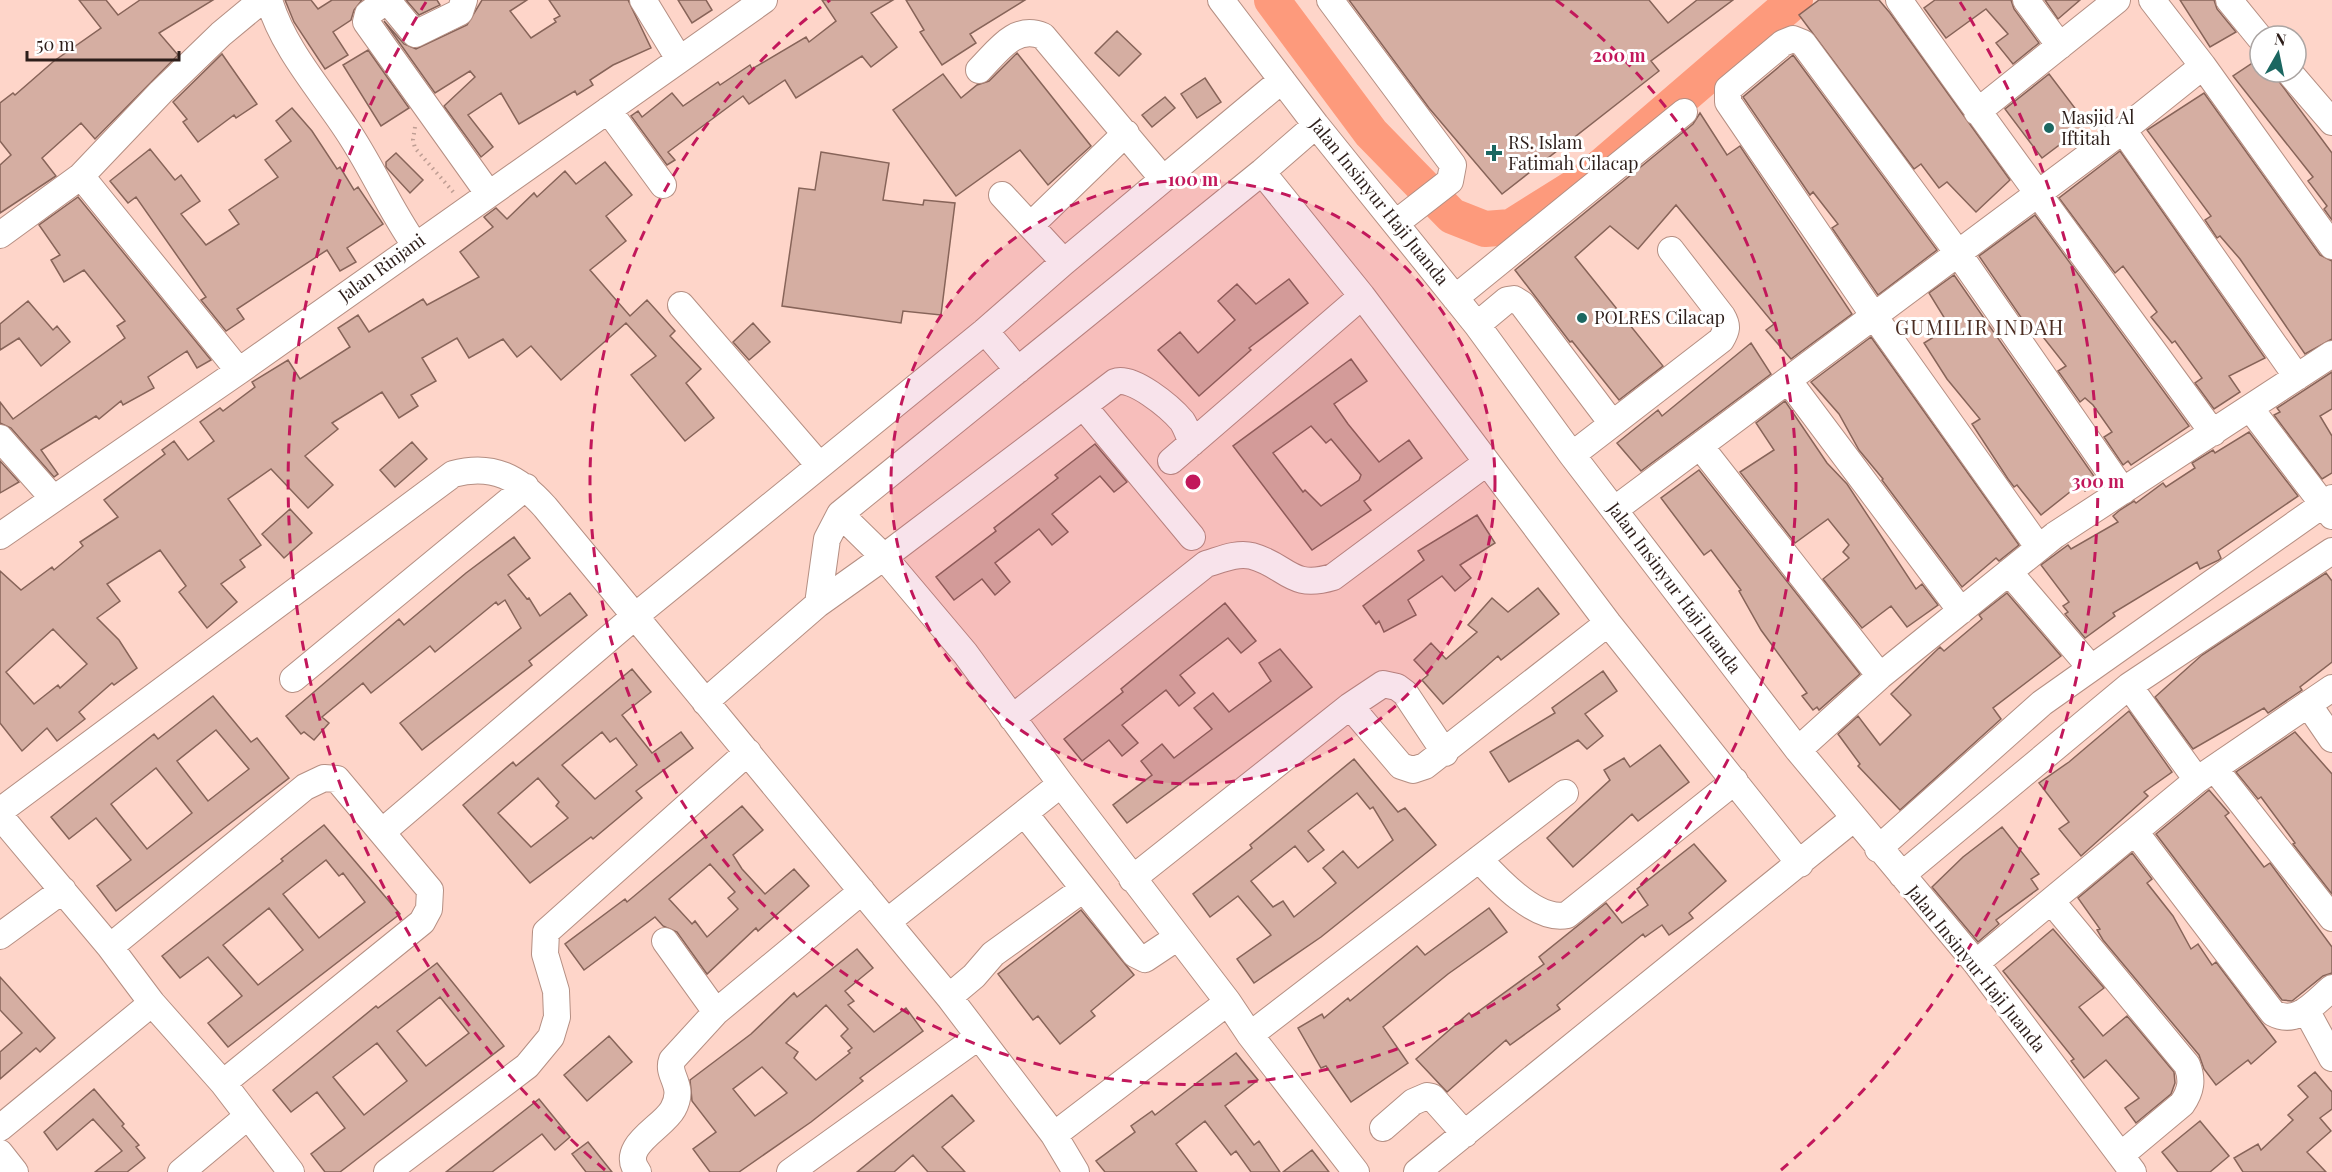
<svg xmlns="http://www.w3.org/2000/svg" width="2332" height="1172" viewBox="0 0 2332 1172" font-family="'Playfair Display',serif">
<rect width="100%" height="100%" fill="#fed5c9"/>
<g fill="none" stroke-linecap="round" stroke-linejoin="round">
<path stroke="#fd9a7c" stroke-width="36" d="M1272,0l99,133 81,83 33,13 26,-2 75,-47 209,-180"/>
</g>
<path fill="#d5aea2" stroke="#876459" stroke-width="1.5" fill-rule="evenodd" d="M79,0h27l12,15 22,-15h73l-54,33 19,22 -83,84 -14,-16 -39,35 14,18 -56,37v-48l11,-10 -11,-14v-38l13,-10 2,2 39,-34 47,-33z
M285,0h26l7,9 14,-9h30l-8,10 -3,10 -18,12 15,23 -23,14 -31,-47z
M406,0h31l3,5 -21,10z
M482,0h45l-17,11 21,27 25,-16 -2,-3 6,-3 -11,-16h79l23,48 -38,17 -23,15 3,5 -16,10 -2,-4 -56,33 -18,-31 -33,22 25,32 -12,10 -37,-51 31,-29 -5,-6 -35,22 -51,-72 20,23 12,5 51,-24z
M678,0h28l6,10 -20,13z
M822,0h71l-22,13 26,34 -26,20 -9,-11 -66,42 -11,-18 -36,24 -6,-8 -75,56 7,8 -8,5 -36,-49 7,-5 4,6 30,-24 11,13 35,-24 2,3 30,-20 2,4 54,-32 3,5 27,-21z
M906,0h119l-55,34 6,9 -34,22 -22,-33 4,-2z
M1349,0h300l19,23 29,-23h36l-82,61 8,10 -157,123 -73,-86z
M1819,0h60l11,13 120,167 -34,32 -29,-30 -8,6 -18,-24 -7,5 -103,-138 -12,-16z
M1935,0h76l3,9 25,34 -26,21 -17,-21 12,-9 -22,-25 -40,29 -22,-30z
M2045,0h35l-22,19z
M2180,0h34l3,9 19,23 -26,15z
M1117,31l24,23 -22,22 -24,-23z
M368,50l41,58 -28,18 -38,-61z
M1017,53l74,93 -43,39 -28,-35 -64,46 -63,-86 50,-36 18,24 16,-13 12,-4z
M222,54l35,50 -21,14 -2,-3 -36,27 -15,-20 4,-3 -14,-17z
M1793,55l144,195 -59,45 -46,-67 6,-4 -25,-32 -3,3 -67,-98z
M2260,58v14h12l60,81v67l-8,-11 3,-3 -19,-25 5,-4 -80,-101z
M2049,74l38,50 -45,34 -37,-49z
M1205,78l16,24 -24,16 -16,-24z
M2204,93l116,162 12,6v78l-27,15 -65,-95 -20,-23 -3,2 -12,-18 6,-4 -64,-86z
M1165,97l10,11 -23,19 -10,-12z
M292,108l20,23 25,38 3,-2 14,23 4,-3 25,37 -36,24 9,14 -16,9 -13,-21 -90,59 7,10 -18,12 -25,-31 5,-3 -70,-100 -8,6 -18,-22 40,-32 25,31 6,-5 19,26 -19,13 25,31 33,-21 -10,-14 49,-33 -13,-17 26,-19 -15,-20z
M1700,113l27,42 13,-9 112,168 -61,45 -25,-29 8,-6 -98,-119 -38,44 -28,-23 -35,31 88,109 -44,34 -47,-59 -2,1 -55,-72 178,-146z
M2120,151l145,207 -36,18 11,16 -26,17 -19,-26 7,-5 -27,-37 -3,2 -21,-26 6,-5 -34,-46 -8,7 -56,-75z
M821,152l68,11 -6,37 40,5 1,-5 31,3 -14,112 -38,-4 -2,12 -119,-17 17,-118 16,2z
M396,153l27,27 -13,13 -24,-26v-5z
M605,162l27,33 -26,21 20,25 -36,29 40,46 17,-16 28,31 -5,5 31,33 -15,14 28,35 -29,23 -54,-66 25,-19 -30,-33 -65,57 -30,-34 -14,11 -14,-18 -34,19 -12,-20 -35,20 14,23 -25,14 7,11 -19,12 -17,-26 -50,31 6,6 -33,27 28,29 -25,23 -37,-39 -43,30 33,46 -21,15 5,7 -24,17 16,18 -30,26 -28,-36 7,-6 -26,-36 -53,34 13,17 -23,17 22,22 18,28 -23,17 -2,-2 -33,29 6,7 -28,22 -10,-13 -25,23 -22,-28v-152l21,19 31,-23 2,3 29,-24 -3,-4 38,-25 -14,-17 61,-46 -3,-4 12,-9 14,19 26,-19 -14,-19 20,-14 3,3 32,-24 -3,-5 36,-22 12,19 50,-32 -12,-19 20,-13 11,17 54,-33 4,6 52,-28 -19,-25 33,-25 -9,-10 12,-9 11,11 27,-26 3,4 28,-26 11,13zM53,629l34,35 -27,24 -2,-3 -24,19 -28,-32z
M78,197l133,163 -14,8 -10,-17 -39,26 6,11 -31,17 -2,-4 -22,18 -3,-3 -55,34 17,24 -4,3 -43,-49 -11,-5v-21l13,17 112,-81 -8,-12 8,-5 -41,-51 -20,12 -13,-22 9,-5 -21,-30z
M2035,215l154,211 -58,39 -3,-4 -5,4 -19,-28 8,-5 -19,-27 -8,-7 -5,4 -22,-31 8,-5 -30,-38 -5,4 -52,-76z
M1954,275l144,207 -13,9 -5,-7 -39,31 -24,-30 -3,2 -6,-8 -36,-55 8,-5 -33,-40 -23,-36 26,-16 -21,-34z
M1289,279l19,24 -59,45 2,2 -52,46 -41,-46 22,-18 18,21 37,-33 -17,-19 19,-17 19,20z
M28,301l25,29 4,-4 13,16 -29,24 -22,-28 -19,12v-26z
M753,323l17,19 -21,18 -16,-18z
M1871,337l148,208 -20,16 -3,-3 -34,29 -80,-107 1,-1 -24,-29 -20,-36 -28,-32z
M1751,343l20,31 -130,97 -24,-28 41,-33 4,6z
M1351,359l16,22 -33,23 14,20 31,38 30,-22 13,18 -58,43 7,9 -59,40 -79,-104zM1311,426l15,17 5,-4 30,36 -2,5 -38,26 -16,-16 -2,2 -30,-39z
M2332,372v37l-12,7 12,20v37l-10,6 -48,-64 6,-3 -3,-4z
M1785,401l42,62 20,21 69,105 6,-5 16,21 -31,22 -16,-21 -29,22 -39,-49 26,-21 -6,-6 6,-7 -21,-26 -33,24 -55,-71 34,-22 -18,-27z
M2249,432l49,64 -80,55 3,7 -2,2 -19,9 -3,-7 -84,51 2,3 -30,22 -20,-24 3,-2 -5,-6 6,-4 -28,-37 27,-20 3,4 47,-27 -5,-6 7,-6 14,-9 2,2 27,-20 3,4 29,-19 -3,-5 21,-13 2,3z
M412,442l15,17 -32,28 -15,-17z
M1095,444l32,38 -13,10 -14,-16 -48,38 16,18 -16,13 -13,-16 -44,34 15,19 -15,13 -13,-16 -28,21 -18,-23 60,-46 -2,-3 64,-50 -3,-3z
M0,461l19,21 -19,11z
M1699,470l161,204 -41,36 -2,-3 -4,3 -11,-14 5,-3 -46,-63 -22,-39 2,-1 -30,-40 -7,5 -43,-57z
M290,509l22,24 -28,25 -22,-24z
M1477,515l18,28 -35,22 11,13 -16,13 -13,-15 -34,24 8,15 -32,17 -5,-11 -3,3 -13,-18 61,-46 -6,-9z
M514,537l16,21 -22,17 19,24 2,-1 11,18 30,-23 17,22 -58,46 3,4 -110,85 -22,-27 121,-95 -16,-28 -7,5 -2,-3 -61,50 -5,-6 -59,47 -8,-10 -41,34 7,6 -15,17 -10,-8 -3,2 -15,-18 113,-97 5,6 62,-52z
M2326,573l6,8v81l-32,25 2,3 -34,23 -4,-5 -71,41 -38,-52 47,-42z
M1538,588l21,26 -58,46 -3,-4 -55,48 -21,-24 6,-5 -14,-15 17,-17 15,16 31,-27 -9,-7 24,-27 16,14z
M2007,593l54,63 -68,52 8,11 -101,91 -42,-44 2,-2 -22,-30 20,-18 22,29 31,-30 -20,-21 49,-47 4,4 38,-32 -3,-4z
M1225,603l31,38 -15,12 -13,-15 -48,37 15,18 -16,13 -13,-16 -44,35 16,18 -16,13 -13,-16 -27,21 -18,-22 59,-47 -2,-3z
M1280,649l32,38 -185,136 -14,-18 39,-30 -11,-14 21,-17 12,14 38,-29 -18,-21 19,-15 16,19 42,-31 -12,-18z
M632,669l19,23 -29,23 30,38 29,-21 12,16 -57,43 6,7 -49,41 -2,-2 -61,46 -67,-78 50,-43 3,4zM602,732l8,10 6,-4 21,27 -42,34 -33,-34zM538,778l21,24 -3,4 12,12 -37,29 -33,-34z
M1603,671l14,20 -32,23 18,22 -16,13 -9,-9 -69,42 -19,-30 65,-39 -3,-5z
M213,696l38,46 6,-4 32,40 -173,133 -19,-25 34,-26 -35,-42 -27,21 -18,-22 103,-83 4,5zM216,730l33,39 -41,32 -31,-40zM156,768l36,45 -45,36 -36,-45z
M2129,711l43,61 -28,20 4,4 -67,60 -22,-27 10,-7 -30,-39 30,-21z
M2295,732l37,42v120l-39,-50 2,-1 -34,-46 -3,2 -22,-27z
M1660,745l29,37 -51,39 -6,-7 -59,53 -26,-29 63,-58 -6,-10 20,-12 6,9z
M1354,759l44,53 7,-4 31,37 -115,92 -67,46 -17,-24 34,-24 -33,-39 -28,21 -17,-23 59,-46 -2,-3zM1357,793l13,16 3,-2 20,33 -35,28 -15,-17 -20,17 13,15 -42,34 -11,-16 -10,6 -22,-26 44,-35 13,16 16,-12 -16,-19z
M2209,790l20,23 -4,3 39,51 6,-4 62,84v26l-9,3 -31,25 -10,-1 -126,-166z
M742,806l21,24 -30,25 9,14 23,25 29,-25 15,17 -51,45 -2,-3 -49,46 -30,-42 -14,-6 -8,-9 -71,53 -19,-26 60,-45 2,3zM710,864l25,28 -7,6 10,11 -31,28 -12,-16 -3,3 -23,-25z
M324,825l76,89 -172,133 -20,-24 34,-27 -34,-39 -28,21 -18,-22 121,-95 -2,-2zM326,860l13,16 4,-3 22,29 -46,36 -36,-44zM269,908l34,42 -45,35 -35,-40z
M2002,827l37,47 -8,5 7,10 -42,31 3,4 -21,18 -46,-55 31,-30z
M1694,844l32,37 -37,32 4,5 -24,17 -7,-10 -17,12 -2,-3 -86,71 3,4 -50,36 -4,-5 -59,52 -31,-33 53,-46 3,3 72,-52 -5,-7 67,-54 16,20 26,-18 -11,-16z
M2132,853l20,26 -5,4 26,33 18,33 7,-5 14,21 4,-3 60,80 -25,22 -3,-4 -32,25 -12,-16 -5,-14 -96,-115 -6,-10 3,-1 -22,-31z
M1489,908l18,24 -59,42 -65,53 25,36 -57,39 -25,-36 -5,2 -23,-40 24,-14 2,4 24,-20 2,3 67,-55 8,9z
M1081,910l53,65 -43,36 4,5 -35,28 -22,-28 -5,4 -35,-46z
M2053,929l51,59 -25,19 24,29 24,-20 47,56 1,11 -4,11 -35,29 -11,-15 14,-10 -33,-38 -22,18 -13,-17 3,-2 -71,-88z
M857,949l16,19 -28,23 9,10 -6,4 26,27 32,-24 17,23 -63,47 3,3 -52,41 -72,50h-29l-17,-23 23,-17 -24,-31 -2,-21 61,-46 43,-41 3,4zM826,1005l22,24 -7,7 11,12 -4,3 2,2 -34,27 -22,-22 4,-6 -12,-9zM762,1067l25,26 -32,23 -22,-27z
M437,963l67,83 -164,126h-15l-14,-18 34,-26 -28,-36 -26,20 -18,-22 103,-84 2,2zM440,997l29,36 -43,33 -29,-35zM377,1043l30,38 -43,34 -31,-38z
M0,977l55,61 -15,14 -4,-4 -36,31v-27l22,-19 -22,-23z
M609,1036l23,26 -45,39 -23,-26z
M1236,1053l22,27 -33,26 29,39 5,-4 21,31h-29l-15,-21 -5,4 -26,-34 -29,23 21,28h-92l-9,-11 39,-29 -4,-6 21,-15 3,4z
M2315,1072l17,20v17l-12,9 11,13 -24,21 19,20h-83l-9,-14 24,-14 3,6 32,-30 -5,-5 20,-18 -10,-11z
M94,1089l30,35 -2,2 17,19 -3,2 9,11 -18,14h-32l27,-21 -29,-32 -36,31 -13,-18z
M952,1095l22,26 -32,26 23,25h-37l-15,-17 -19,17h-37z
M539,1099l31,38 -15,13 -13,-16 -50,38h-46z
M2200,1121l29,35 -19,16h-32l-16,-20z
M588,1142l24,30h-26l-14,-18z
M1312,1150l17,22h-46z"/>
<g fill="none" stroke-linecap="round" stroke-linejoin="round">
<g stroke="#b58f83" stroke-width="28">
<path id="minor" d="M269,0c14,48 51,89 78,130 25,37 42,78 68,115
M464,0l-4,12 -45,22 -28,-34 -19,14 -2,8 122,171
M643,0l36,59
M1221,0l95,125 161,200 95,130 226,295 178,213 157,209
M1330,0l123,165 -3,16 -54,42
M1899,0c102,146 210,289 314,433
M2026,0l34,46
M2229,0l31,38
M2203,66l129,180
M979,70c19,-19 36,-46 64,-34l120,143
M2289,72l43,50
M608,110l55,75
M1977,112l140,-112
M2123,130l174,247
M1262,172l100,124 246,327 192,241
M81,176l80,-84 60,-58 41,-34
M1002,195l62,67
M1031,225l95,-92
M0,235l81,-59 158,195
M1455,298l229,-186
M681,305l138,160
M1477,325l30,-25 7,-1 8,5 89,118
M985,331l33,39
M1788,380l173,231
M1084,407l108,130
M2250,408l82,108
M0,438l52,59
M1700,446l180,230
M1572,455l149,-115c6,-10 7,-14 1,-24l-51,-66
M1171,461l191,-165
M1614,510l509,-380 80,-64 -51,-66
M840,514l44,43 81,96 96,131 -174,138
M0,536l239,-165 525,-371
M2039,548l-165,-232 -146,-214v-13l55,-46 10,-4 10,4 155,210 165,238
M2009,572l82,96
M818,604l9,-65 13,-25 422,-342 54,-47
M293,679l233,-192
M2129,686l68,94
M705,702l113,-98 66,-47 231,-175c17,-7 55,25 67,39 4,6 7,15 10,22
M2308,704l24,35
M1350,706l51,60 12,4 12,-4 183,-143
M1012,718l194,-154c14,-4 31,-12 46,-8 36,10 38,34 81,21l153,-114
M1798,750l82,-74 175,-141 277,-181
M2215,769l117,149
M0,811l453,-337c40,-11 66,4 92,33l404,490 105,138 22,37
M1025,814l110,140 10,5 33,-22
M0,816l110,131 42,56 71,80 68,89
M382,832l252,-215 351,-286 79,-69 218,-182
M2136,833l137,180c24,13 41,-10 59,-25
M1878,849l164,-146 290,-205
M1479,859c19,21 58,63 88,56l168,-134
M1902,875l227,-189 203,-135
M1132,879l218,-173 33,-22 14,3 8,6 40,60
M2052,902l135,163c6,15 4,26 -5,39l-61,51
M0,936l63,-46
M665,941l51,71 146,-121
M110,947l195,-160 19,-9 13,1 93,111 -1,19 -7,13 -199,161
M1976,963l221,-183 135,-92
M949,997l25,-21 19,-22 89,-64
M1228,1002l22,33 106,137
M2306,1010l26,48
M1250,1035l315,-242
M0,1128l152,-125
M1383,1128l30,-26 14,-6 5,1 33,37
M1054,1135l174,-133 -167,-218
M0,1153l15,19
M181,1172l67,-56
M387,1172l140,-106 24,-29 6,-20 -1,-26 -11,-37 1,-22 202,-180
M638,1172c-20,-26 25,-44 35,-63 13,-24 -7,-33 -1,-49l44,-48
M790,1172l188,-135
M1417,1172l436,-353"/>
</g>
<path stroke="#be9d93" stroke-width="4" stroke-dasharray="1.5 4.5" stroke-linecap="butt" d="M415,127l-2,13 2,8 40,46"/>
<use href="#minor" stroke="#fff" stroke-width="26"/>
</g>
<circle cx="1193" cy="482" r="302" fill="#c2185b" fill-opacity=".12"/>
<g fill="none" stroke="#c2185b" stroke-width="3" stroke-dasharray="10 8">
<circle cx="1193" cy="482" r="302"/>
<path d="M1556 0A603 603 0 1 1 830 0"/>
<path d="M605 1170A905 905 0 0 1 426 2M1960 2A905 905 0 0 1 1781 1170"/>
</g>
<g fill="#1b6761" stroke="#fff" stroke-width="2">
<circle cx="2049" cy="128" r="6"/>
<path d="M1491 144h6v6h6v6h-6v6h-6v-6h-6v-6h6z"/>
<circle cx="1582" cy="318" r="6"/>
</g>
<g text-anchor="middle" stroke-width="6" stroke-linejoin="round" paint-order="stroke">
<g font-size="18" fill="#2d1e1a" stroke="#fff" text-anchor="start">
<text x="2061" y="124">Masjid Al<tspan x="2061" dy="21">Iftitah</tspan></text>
<text x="1508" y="149">RS. Islam<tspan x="1508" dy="21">Fatimah Cilacap</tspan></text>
<text x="1594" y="324">POLRES Cilacap</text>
</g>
<g font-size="18" fill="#2d1e1a" stroke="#fff">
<text transform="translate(1379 202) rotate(51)" y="6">Jalan Insinyur Haji Juanda</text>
<text transform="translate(382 268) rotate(-36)" y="6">Jalan Rinjani</text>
<text transform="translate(1674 588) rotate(53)" y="6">Jalan Insinyur Haji Juanda</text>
<text transform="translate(1976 969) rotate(51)" y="6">Jalan Insinyur Haji Juanda</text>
</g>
<g font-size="20" letter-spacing="1.5" fill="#4a2c22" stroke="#fff">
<text x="1980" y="335">GUMILIR INDAH</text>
</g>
</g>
<circle cx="1193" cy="482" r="9" fill="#c2185b" stroke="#fff" stroke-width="3"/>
<g font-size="18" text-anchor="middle" font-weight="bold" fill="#c2185b" stroke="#fff" stroke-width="6" stroke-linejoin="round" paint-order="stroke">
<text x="1619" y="62">200 m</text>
<text x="1193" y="186">100 m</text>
<text x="2098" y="488">300 m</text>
</g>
<g transform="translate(2278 54) rotate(9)"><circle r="28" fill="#ffffff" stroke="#aba5a3" stroke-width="1.5"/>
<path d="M0-4.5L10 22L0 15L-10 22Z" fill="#1b6761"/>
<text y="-9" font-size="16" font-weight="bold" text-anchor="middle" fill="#2d1e1a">N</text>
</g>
<path d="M27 51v9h152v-9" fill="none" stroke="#2d1e1a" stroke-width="3"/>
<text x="36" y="51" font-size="18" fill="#2d1e1a" stroke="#ffffff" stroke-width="4.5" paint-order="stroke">50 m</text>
</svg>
